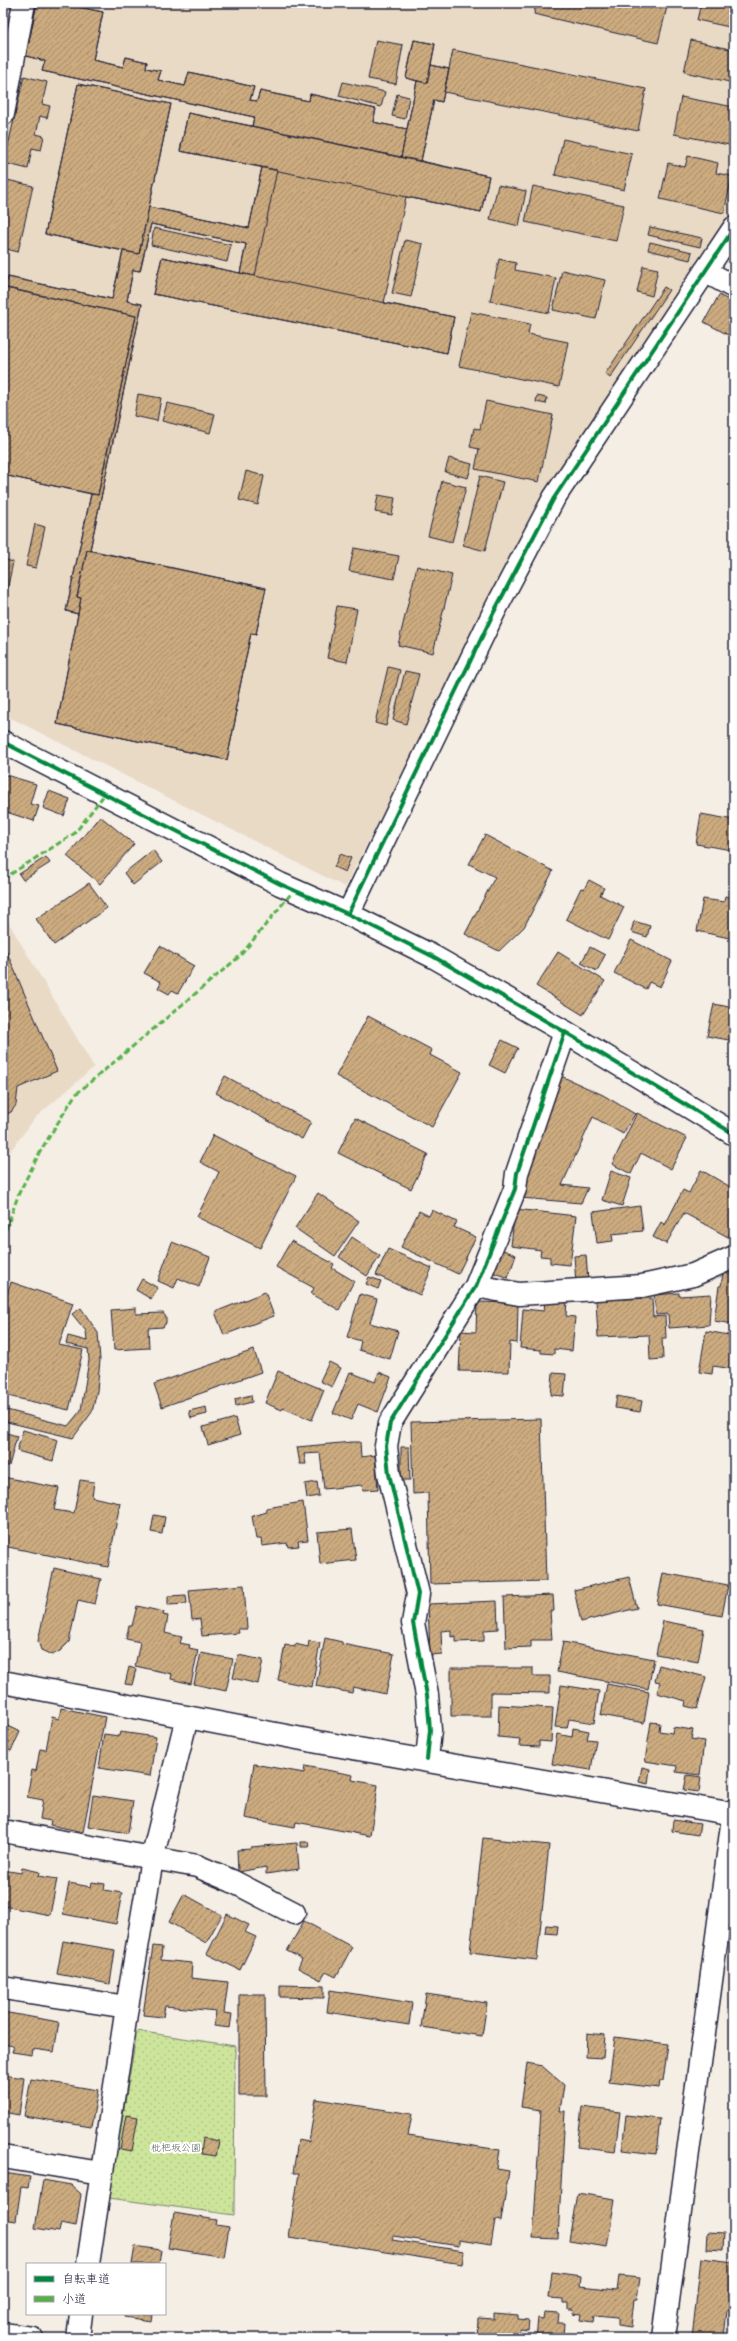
<svg xmlns="http://www.w3.org/2000/svg" width="737" height="2341" viewBox="0 0 737 2341" font-family="Kalam,'Klee One',sans-serif">
<defs>
<pattern id="park-dots" width="8" height="8" patternUnits="userSpaceOnUse"><rect width="8" height="8" fill="#cde59b"/><path d="M2 2h.1M6 6h.1" fill="none" stroke="#b0c486" stroke-width="1.8" stroke-linecap="round"/></pattern>
<pattern id="building-hatch" width="6" height="6" patternUnits="userSpaceOnUse"><rect width="6" height="6" fill="#ccab7f"/><path d="M-1 1l2-2M0 6l6-6M5 7l2-2" fill="none" stroke="#a58b69"/></pattern>
</defs>
<rect width="100%" height="100%" fill="#f5eee5"/>
<filter id="ink" filterUnits="userSpaceOnUse"><feTurbulence type="fractalNoise" baseFrequency=".025" numOctaves="2"/><feDisplacementMap in="SourceGraphic" scale="8" xChannelSelector="R" yChannelSelector="G"/><feConvolveMatrix kernelMatrix="1 2 1 2 8 2 1 2 1" color-interpolation-filters="sRGB"/></filter>
<g filter="url(#ink)">
<path fill="#e9dac6" d="M33,3h701v212l-182,267 -207,405 -342,-173v-557z
M3,913l91,154 -59,51 -32,43z"/>
<path fill="url(#park-dots)" stroke="#78846b" d="M137,2031l98,15 -1,169 -125,-17z"/>
<path fill="url(#building-hatch)" stroke="#22223b" d="M37,3h23l43,9 -10,48 30,7 3,-10 21,5 -1,6 15,3 -3,9 27,6 4,-14 65,15 -4,13 7,1 3,-10 49,10 1,-7 66,15 -3,13 34,7 -6,28 -149,-31 2,-9 -212,-46 3,-10 -19,-5z
M37,3h23l43,9 -10,48 30,7 3,-10 21,5 -1,6 15,3 -3,9 27,6 4,-14 65,15 -4,13 7,1 3,-10 49,10 1,-7 66,15 -3,13 34,7 10,-48 -11,-3 8,-38 21,4 -4,21 18,4 -7,33 -8,-2 -13,61 68,15 -8,36 -75,-15 -22,106 70,14 -7,36 -294,-59 9,-37 78,16 6,-29 -95,-20 -11,47 -7,-1 -6,31 15,3 -52,246 176,38 -10,46 -5,-1 -16,78h2l-10,49 -170,-36 21,-110 -12,-3 25,-117 -88,-19v-188l2,1 3,-11 104,22 11,-48 -78,-17 33,-150 93,20 -22,103 100,21 13,-61 -82,-16 8,-38 64,13 2,-9 -212,-46 3,-10 -19,-5z
M536,3h132l-10,40 -124,-29z
M701,3h33v25l-37,-8z
M376,40l27,5 -7,39 -28,-5z
M414,40l21,4 -8,39 -21,-5z
M691,40l43,10v33l-50,-11z
M453,50l193,39 -8,42 -194,-39z
M431,65l18,4 -7,33 -8,-2 -13,61 -20,-4 16,-76 10,2z
M24,76l23,6 -5,22 8,2 -3,12 -7,-2 -4,18 8,2 -3,14 -9,-2 -4,21 -24,-6z
M343,82l42,10 -4,15 -42,-11z
M78,84l93,20 -32,150 -94,-20z
M397,94l12,3 -4,22 -13,-3z
M681,97l53,10v39l-60,-12z
M188,113l301,63 -8,36 -301,-61z
M563,139l69,15 -8,36 -69,-15z
M688,156l30,7 -2,10 16,3 -8,37 -64,-14 8,-36 17,4z
M262,167l15,3 -22,106 -15,-3 6,-29 -95,-20 -11,47 -7,-1 -6,31 15,3 -52,246h-3l-10,47 4,1 -3,16 -12,-3 25,-117 7,1 38,-179 -131,-28 3,-11 104,22 11,-48 16,3 10,-47 100,21z
M3,179l30,7 -15,66 -15,-4z
M498,185l28,6 -7,35 -29,-7z
M533,186l91,19 -8,36 -91,-19z
M650,227l52,11 -2,9 -52,-12z
M154,228l77,17 -4,17 -76,-17z
M405,240l18,4 -12,53 -19,-4z
M650,242l42,10 -2,8 -42,-10z
M162,257l292,60 -7,36 -294,-59z
M499,259l17,4 -1,7 41,8 -7,35 -59,-12z
M643,266l15,3 -6,27 -15,-4z
M562,270l43,10 -9,39 -43,-9z
M3,287l133,29 -38,179 -95,-20z
M664,287l5,3 -59,88 -5,-4z
M719,295l15,8v35l-30,-16z
M471,312l59,12 -2,10 40,8 -9,45 -100,-21z
M138,394l23,4 -4,23 -23,-5z
M537,396l10,2 -1,6 -10,-2z
M486,401l67,14 -14,67 -64,-13 4,-20 -9,-2 4,-19 6,1z
M167,403l48,11 -5,19 -48,-12z
M449,458l23,6 -4,14 -23,-6z
M246,471l18,5 -6,29 -19,-5z
M480,476l23,6 -18,69 -22,-6z
M442,481l24,6 -14,55 -24,-6z
M378,495l17,3 -3,17 -17,-3z
M35,524l10,3 -9,41 -10,-2z
M354,548l45,8 -5,23 -45,-8z
M87,550l179,38 -10,46 -5,-1 -16,78h2l-10,49 -170,-36 24,-126 -4,-1z
M3,559l10,3 -9,43h-1z
M417,566l35,9 -19,78 -35,-8z
M337,606l20,3 -10,53 -20,-4z
M388,667l12,3 -14,56 -11,-3z
M405,671l14,3 -13,50 -13,-4z
M3,774l33,10 -6,20 9,2 -5,15 -31,-10z
M49,791l21,8 -6,17 -21,-8z
M701,814l33,6v37h-3l1,-7 -36,-6z
M100,816l34,28 -34,40 -33,-28z
M485,835l68,36 -29,56 -25,24 -34,-17 30,-57 -26,-13z
M153,850l9,12 -29,23 -9,-12z
M340,854l11,4 -6,14 -11,-5z
M46,857l4,6 -27,17 -4,-6z
M589,880l15,8 -4,7 24,12 -16,33 -42,-21 15,-31 3,1z
M89,883l18,25 -53,37 -18,-26z
M725,896l9,2v41l-37,-8 6,-32 21,3z
M634,921l16,5 -3,11 -16,-5z
M631,940l41,21 -12,26 -11,-5 -3,7 -32,-16z
M3,943l54,128 -39,17 -2,17 -5,7 -8,4z
M160,946l34,20 -16,27 -6,-3 -3,4 -11,-6 3,-6 -17,-9z
M590,947l15,8 -8,16 -16,-8z
M558,952l47,29 -22,34 -47,-29z
M714,1004l20,4v33l-27,-5z
M368,1016l64,34 -2,5 32,17 -30,55 -96,-51z
M502,1040l16,8 -13,25 -16,-8z
M225,1076l86,46 -9,17 -86,-46z
M561,1076l42,19 32,19 -12,20 -30,-17 -31,68 26,3 -7,15 -61,-5z
M637,1113l50,25 -16,31 -30,-16 -10,21 -19,-10z
M355,1118l73,36 -17,35 -73,-36z
M213,1135l83,41 -36,72 -63,-31 22,-45 -19,-10z
M701,1170l33,19v38l-6,10 -44,-24 -18,31 -13,-7 8,-15 4,3 18,-35 6,3z
M611,1171l20,7 -9,28 -20,-6z
M318,1193l41,28 -24,35 -40,-28z
M640,1206l3,25 -31,3 1,7 -16,2 -4,-31z
M515,1209l61,7 -6,49 -20,-2v-6l-10,-1 1,-6 -30,-4z
M432,1210l25,12 -3,5 22,10 -18,37 -57,-27 18,-36 10,5z
M352,1237l28,19 -13,20 -28,-19z
M291,1241l43,23 -2,4 22,13 -15,29 -28,-16 3,-6 -38,-21z
M172,1242l38,15 -11,30 -21,-9 -4,10 -16,-7z
M498,1248l18,7 -8,23 -19,-7z
M388,1249l44,19 -12,27 -44,-20z
M586,1255l2,26 -12,2 -2,-27z
M723,1273l11,2v49l-20,-3 5,-35h2z
M369,1277l12,4 -3,8 -12,-5z
M142,1279l16,9 -7,11 -15,-9z
M11,1282l62,21 -14,42 24,5 -14,60 -66,-15v-89z
M265,1292l9,24 -50,19 -9,-23z
M679,1293v3l32,-2 -2,31 -40,3 -1,-14 -12,1 -2,-20z
M360,1294l17,5 -7,24 28,8 -8,28 -31,-9 2,-9 -14,-4z
M652,1298l1,19 12,-1 1,22h-4l1,21 -13,1 -1,-25 -51,2 -2,-37z
M567,1299l-1,17 9,1 -3,34 -18,-2v5l-13,-1v-3l-21,-2 3,-39 21,2 1,-11z
M477,1302l41,1 -1,40 -7,-1 -1,30 -50,-1 2,-40 15,1z
M81,1308l17,25 2,27 -3,31 -5,21 -19,26 -70,-17v-12l65,17 13,-16 8,-50 -1,-11 -22,-5 2,-8 19,5 -1,-10 -14,-17z
M136,1308v6l27,-1 3,4v6l-3,4 -15,1 1,20 -35,2 -3,-40z
M706,1331l28,5v33l-21,-3 -1,8 -13,-2z
M254,1350l7,22 -99,35 -8,-23z
M329,1362l12,6 -9,19 -12,-6z
M278,1371l46,19 -12,30 -29,-12 -1,2 -17,-7z
M350,1372l25,10 4,-10 12,5 -13,35 -20,-8 -7,16 -18,-7z
M553,1373l13,1 -2,22 -13,-1z
M251,1395l1,7 -16,4 -1,-7z
M617,1396l25,5 -2,11 -25,-4z
M206,1407l1,7 -16,4 -2,-7z
M235,1418l5,17 -32,10 -5,-18z
M541,1419l5,162 -116,3 -2,-91 -15,1 -2,-72z
M23,1430l35,10 -5,21 -36,-10z
M3,1432l14,4 -8,30 -6,-1z
M352,1442h8l1,15 14,-2 3,34 -15,1 -1,-5 -38,4 -4,-36 -16,1 2,10h-6l-3,-17z
M401,1447h8l1,33h-9z
M3,1477l56,11 -5,22 20,3 6,-33 14,2 -2,15 28,6 -12,64 -105,-21z
M317,1482l2,14 -12,2 -2,-14z
M303,1502l5,38 -10,1 1,5 -11,1 -1,-4 -25,3 -1,-7h-5l-4,-23 15,-4 -1,-4z
M154,1515l11,2 -3,17 -11,-2z
M352,1529l4,31 -36,4 -3,-32z
M54,1568l47,11 -6,25 -17,-4 -9,42 -9,9 -8,4 -11,-5 -3,-9z
M663,1573l65,12 -6,31 -65,-12z
M629,1577l8,31 -56,14 -7,-32z
M244,1585l3,44h-9l1,4 -37,3 -2,-17 -8,1 -3,-30z
M186,1595l1,9 -19,1v-9z
M553,1595l1,16h-4l2,29h-21v7l-25,1 -2,-51z
M497,1601l1,28 -14,1v11l-28,1v-6l-5,1v-7l-10,1 1,23 -12,1 -2,-51z
M137,1606l27,6 -1,3 5,1 -3,17 17,4 -2,6 10,2 -1,3 9,2 -7,34 -20,-5 1,-5 -37,-8 5,-24 -14,-3 3,-13h3z
M663,1621l41,8 -6,33 -42,-8z
M325,1638l17,4v2l52,10 -8,40 -33,-7 -1,6 -36,-7z
M309,1641l11,2 -8,44 -34,-7 7,-35 10,2v-3l13,3z
M563,1642l91,17 -6,30 -91,-17z
M201,1653l32,6 -7,32 -32,-7z
M238,1655l25,5 -5,24 -25,-6z
M659,1665l47,12 -9,32 -12,-3 1,-5 -29,-8 3,-11 -5,-1z
M129,1667l7,2 -4,16 -7,-1z
M451,1668h82v8h17v17l-59,-1v24h-40z
M607,1684l42,8 -5,31 -43,-8z
M561,1685l38,6 -5,32 -25,-4 -2,9 -12,-1z
M499,1705l54,3 -2,34 -12,-1v6l-20,-1 1,-7 -22,-2z
M61,1708l44,9 -22,115 -33,-7 1,-4 -11,-2 3,-19 -16,-3 5,-27 4,1 4,-22 6,1 6,-33 7,2z
M3,1709l5,2 -5,9z
M651,1722l9,1 -1,8 13,2 1,-6 20,3 -2,9 13,2 -4,34 -24,-3 1,-6 -32,-5z
M3,1724l17,8 -9,19 -8,-3z
M573,1728l16,3 -2,8 9,1 -5,30 -39,-6 5,-30 15,3z
M120,1732l36,5 -6,39 -51,-8 5,-34 15,2z
M254,1764l50,9 1,-7 48,9 -1,5 26,5 -8,51 -74,-14 -1,5 -50,-9z
M642,1767l8,2 -2,15 -9,-2z
M687,1775l14,2 -2,15 -15,-2z
M93,1795l40,6 -5,32 -40,-7z
M673,1820l27,4 -2,11 -26,-4z
M483,1838l66,7 -12,115 -67,-8z
M301,1842h7l1,5h-8z
M297,1843l2,26 -33,5v-7l-28,5 -1,-22 14,-1v-2z
M22,1868l18,4 -1,4 18,3 -7,36 -47,-9v-36l18,3z
M92,1882l13,2 -1,6 18,3 -6,31 -53,-10 6,-31 22,4z
M184,1894l38,21 -16,28 -37,-21z
M227,1914l22,11 -4,7 11,5 -16,33 -33,-16z
M304,1921l48,26 -16,30 -10,-5 -5,8 -23,-12 4,-9 -15,-8z
M546,1925l12,1 -1,8 -12,-1z
M63,1941l52,9 -5,34 -53,-10z
M153,1946l9,1 -1,13 31,3 -1,15 37,4 -4,31 8,1 -2,14 -16,-2 2,-15 -51,-5 -2,11 -20,-2z
M280,1985l44,1v12l-44,-1z
M330,1990l82,13 -3,22 -82,-13z
M239,1994h26l1,102h-27z
M426,1994l61,9 -5,33 -61,-9z
M3,2012l56,10 -5,30 -21,-3 -1,6 -20,-3 2,-6 -11,-2z
M587,2033l18,2 -2,23 -17,-1z
M615,2037l53,7 -5,37h-3l-1,7 -50,-6z
M527,2063l15,3 22,19 -4,26h5l-7,128 -25,-1 8,-128 -20,-3z
M3,2075l21,3 -5,37 -16,-3z
M31,2079l67,11 -7,37 -67,-11z
M316,2099l96,15 -4,22 92,14 -3,19 12,2 -8,50 -6,-1 -4,25 -32,-5v6l-66,-10 -1,4 72,11 -2,13 -173,-27 10,-64h-6l5,-33 11,2z
M582,2107l38,5 -5,40 -38,-5z
M126,2115l12,2 -6,34 -12,-2z
M626,2115l34,4 -4,35 -34,-4z
M203,2138l16,3 -3,15 -15,-2z
M4,2173l26,4 -2,11 -7,-1 -5,34 -13,-2z
M43,2180l28,5 10,9 -5,32 -15,-3 -2,9 -24,-4z
M577,2193l38,6 -8,48 -38,-6z
M174,2213l43,7 -1,5 13,2 -5,30 -56,-9z
M708,2232l16,1 -1,17 -16,-1z
M135,2246l26,4 -2,14h-27z
M701,2258l33,4v47h-7l-3,29h-32z
M552,2272l29,4 -1,10 37,4 2,-14 21,2 -3,21h-3l-3,28 -13,-2v-8l-23,-2 -1,7 -14,-2 1,-6 -9,-1 1,-4h-5v-6h-5v-4l-14,-1z
M544,2312l15,1 -1,10h6l-1,14 -27,1 2,-20 5,1z
M494,2313l24,2v4l11,1 -1,10 -8,-1 -1,9h-42l1,-20 16,1z
M124,2314h28l-1,7 -27,-4z
M568,2333l9,1v4h-10z"/>
<g fill="none" stroke-linecap="round" stroke-linejoin="round">
<g stroke="#22223b" stroke-width="25">
<path id="minor" d="M3,114l21,-111
M705,271l29,16
M348,914l146,-302 60,-114 180,-270
M476,1286l43,8 123,-8 51,-11 41,-18
M3,1682l315,60 416,72
M427,1759l3,-29 -3,-35 -14,-72 5,-29 -29,-120 -3,-28 4,-23 86,-137 39,-97 2,-16 48,-141
M3,1831l194,35 35,15 62,32
M3,1988l124,19
M3,2157l98,16
M88,2264l39,-257 25,-148 35,-142
M78,2338l3,-24"/>
</g>
<g stroke="#22223b" stroke-width="25">
<path id="tertiary" d="M3,742l277,142 68,30 86,43 131,75 169,102
M663,2338l71,-528"/>
</g>
<g stroke="#22223b" stroke-width="25">
<path id="secondary" d="M3,2334l29,4"/>
</g>
<use href="#minor" stroke="#fff" stroke-width="22"/>
<use href="#tertiary" stroke="#fff" stroke-width="22"/>
<use href="#secondary" stroke="#fff" stroke-width="22"/>
<path stroke="#55b146" stroke-width="3" stroke-dasharray="6 3" stroke-linecap="butt" d="M3,879l72,-46 29,-38
M3,1238l16,-45 22,-43 34,-55 165,-139 54,-66"/>
<g stroke="#fff" stroke-width="6">
<path id="cycleway" d="M3,742l277,142 68,30 86,43 131,75 169,102
M348,914l146,-302 60,-114 180,-270
M427,1759l3,-29 -3,-35 -14,-72 5,-29 -29,-120 -3,-28 4,-23 86,-137 39,-97 2,-16 48,-141"/>
</g>
<use href="#cycleway" stroke="#00873e" stroke-width="4"/>
</g>
</g>
<g text-anchor="middle" stroke-width="4" stroke-linejoin="round" paint-order="stroke">
<g font-size="10" fill="#555c58" stroke="#fff">
<text x="176" y="2151">枇杷坂公園</text>
</g>
</g>
<rect width="737" height="2341" fill="none" stroke="#fff" stroke-width="16"/>
<rect x="8" y="8" width="721" height="2325" fill="none" stroke="#22223b" stroke-width="1.5" filter="url(#ink)"/>
<rect x="26" y="2263" width="140" height="52" fill="#ffffff" stroke="#a7a7b1"/>
<rect x="34" y="2276" width="20" height="6" fill="#00873e" stroke="#a7a7b1"/>
<text x="62" y="2283" font-size="12" fill="#22223b">自転車道</text>
<rect x="34" y="2296" width="20" height="6" fill="#55b146" stroke="#a7a7b1"/>
<text x="62" y="2303" font-size="12" fill="#22223b">小道</text>
</svg>
